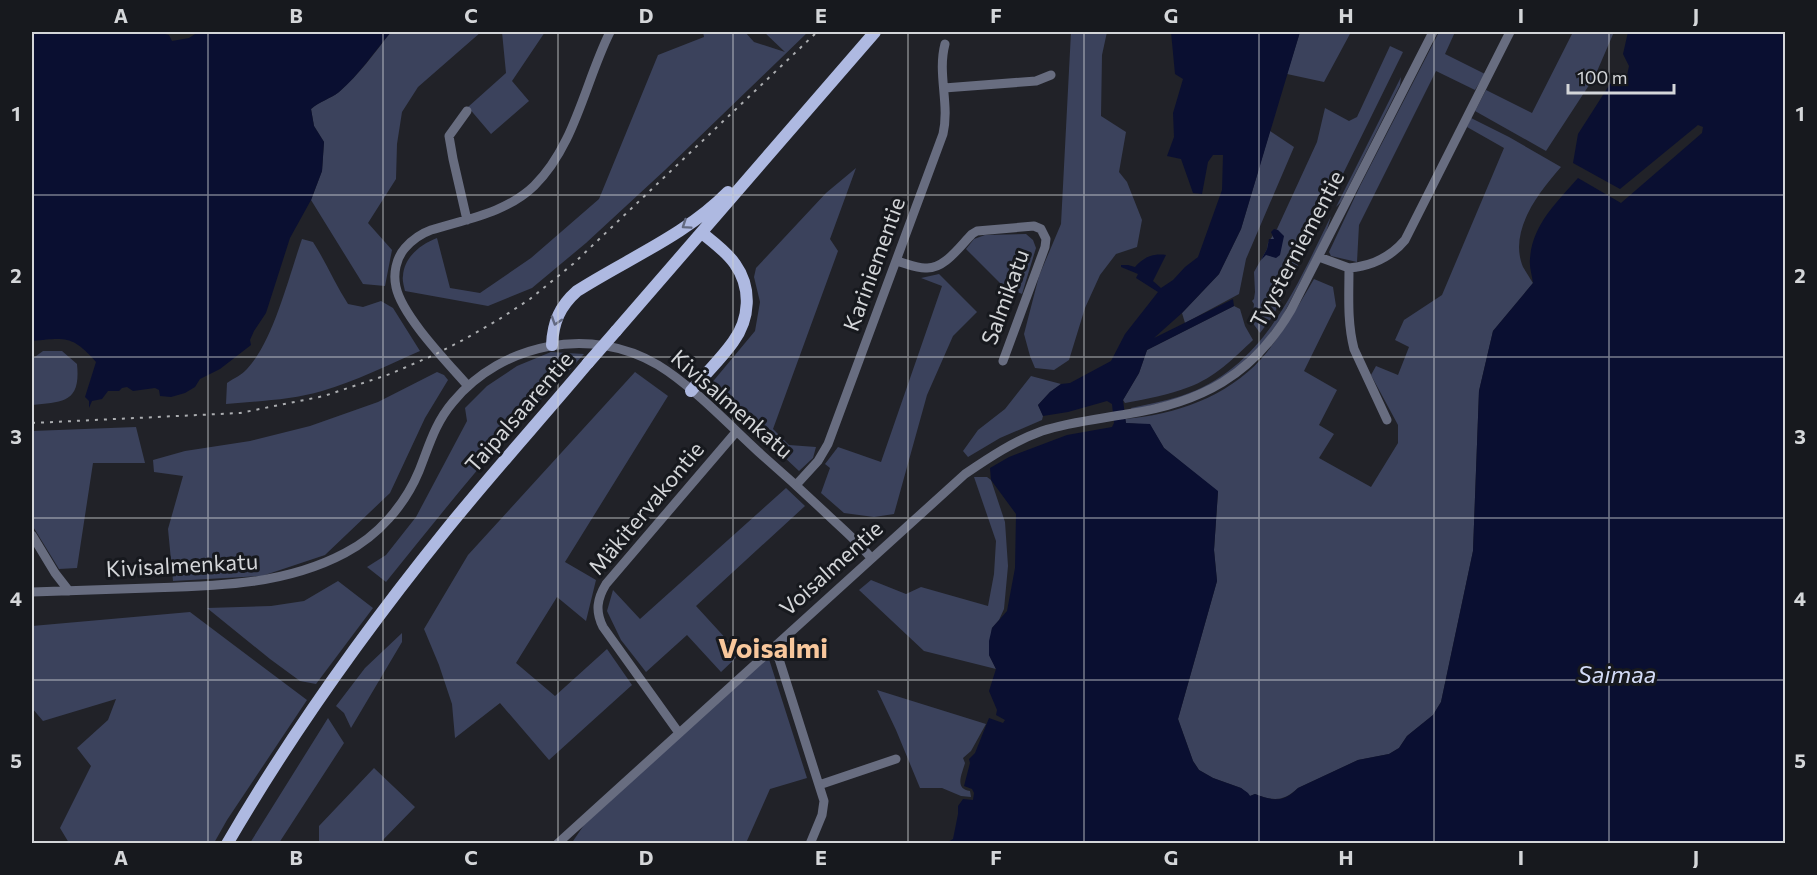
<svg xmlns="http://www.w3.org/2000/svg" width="1817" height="875" viewBox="0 0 1817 875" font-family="Commissioner,sans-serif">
<rect width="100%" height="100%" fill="#212228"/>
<path fill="#3b425c" d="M391,32h90l-63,55 -16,25 -5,32 -1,35 -28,44 24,27 -7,36 -22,-2 -52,-84 11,-29 2,-29 -10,-16 -3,-17c9,-8 19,-10 28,-17 20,-17 36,-40 52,-60z
M502,32h43l-33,49 17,20 -38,33 -23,-27 38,-34z
M703,32h42l9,10 31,10 -21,-20h44l-143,138 -79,73 -54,45 -44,18 -83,-15c-1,-5 -3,-11 -2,-15 1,-19 18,-32 34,-38l13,50 30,5 51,-35 68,-59 59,-144 46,-18z
M1071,32h36l-5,23 -1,61 25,16 -7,40 8,10 15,38 -5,27 -21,7 -16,21 -15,33 -16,52 -15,10 -19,-2 -5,-12 -6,-22 15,-58 22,-52z
M1300,32h51l-27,50 -37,-8z
M1439,32h16l-10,22 40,20 -10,16 -39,-19 -77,154 -2,37 -26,-6 -2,-4 31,-66z
M1573,32h41l-19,44 -49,75 -71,-40 11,-21 46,23z
M1390,46l13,6 -130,264 -13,17 -8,-11 2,-18 -2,-3 2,-2 1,-7 -1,-20 13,-23 1,-6 9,-14 40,-87 8,-34 24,13 8,-4z
M1401,77l-1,8 -59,117 -5,5z
M1471,118l38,19 52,30c-22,25 -53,64 -38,100 3,5 7,11 10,16l-40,48 -14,60 -6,160 -32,151 -8,13 -26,21 -8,12 -10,6 -31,6 -60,28c-15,14 -25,13 -43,6l-5,2 -9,-8 -28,-10 -14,-8 -6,-9 -15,-42 39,-138 -3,-31 4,-58 -54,-44 -14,-23 -24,-2 -1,-4c49,-4 102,-22 136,-60 21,-24 37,-53 53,-80l19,8 3,19 -32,65 33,19 -18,35 15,9 -15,24 52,29 27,-44v-18l-27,-50 5,-9 22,9 11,-28 -14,-7 9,-20 38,-25 62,-147 -37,-21z
M1270,131l24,16 -48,112 -7,35 -54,29 -3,-10 37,-39 22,-45z
M856,168l-26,71 8,12 -65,178 16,16 27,2 -3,11 -14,13 -78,-73 -11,-13 45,-54 5,-29 -6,-25 2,-9 70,-75z
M1331,216l-5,17 -44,84 -20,27 -30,28 -26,15 -25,11 -49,12 -1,-2c17,-4 34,-7 50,-12 83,-28 114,-107 150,-180z
M1026,234l7,6 3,8 -14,46 -20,-9 -36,-36 8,-10 11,-4z
M302,239l11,3c13,20 22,42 35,62l15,3 18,-6 12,7 27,43c-32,14 -64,30 -98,40 -30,9 -64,10 -96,13l1,-21c7,-5 15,-8 20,-14 26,-27 42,-93 55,-130z
M939,274l38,38 -24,24 -26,59 -33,119 -20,3 -30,-4 -23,-20 9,-25 -5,-4 13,-17 43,15 61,-176 -21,-8z
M1234,306l6,3 5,17 8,14c-19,18 -39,38 -64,47 -20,8 -43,12 -64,16l-2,-3 16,-27 8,-23z
M43,351h19l15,13c4,39 -14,38 -45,41v-46z
M551,352l33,2c-22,25 -47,48 -69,73 -45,50 -87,103 -129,155l-19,-15 19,-12 30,-38 51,-96 -2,-13 22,-22 30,-20z
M437,372l7,3 4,5 -23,38 -35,75 -65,62 -63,21 -89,5 -5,-52 15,-53 -29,-4 -1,-12 32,-9 65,-10 60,-15 68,-24z
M635,372l33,24 -103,166 31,18 -10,41 -29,-24 -41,66 39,33 52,-47 25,36 -83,75 -49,-57 -45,35 -3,-34 -13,-39 -15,-36 44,-74z
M1031,376l30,8 -11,8 -12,13 5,11 -1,4 -42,18 -32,19 -5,-6 15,-21 27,-21z
M136,427l9,36h-52l-16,105 -18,1 -27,-44v-94z
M974,477h13l4,3 14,42 3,44 -4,43 -5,11 -7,8 -3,27 7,14 -72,-18 -65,-61 12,-10 35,14 15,-7 67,19 6,-32 2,-33z
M786,488l19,18 -109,100 44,48 -19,18 -34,-37 -41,37 -25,-32 -14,-29 6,-21 27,29z
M338,581l35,27 -57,76 -16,-3 -30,-22 -63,-51 64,-2 33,-5z
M190,612l117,88 -80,120 -13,23h-145l-9,-15 31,-62 -14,-18 31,-28 8,-21 -73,22 -11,-13v-82z
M402,633v9l-51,86 -7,-15 -8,-7 29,-38z
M768,656l39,122 -37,11 -24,54 -175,1 13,-19z
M877,690l109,34 -15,27 -8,7 2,5c-3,11 -11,26 5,28l1,6 -10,-1 -19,-8h-22l-24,-58z
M328,718l16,25 -65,100h-29z
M374,768l41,39 -35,36h-61v-17z"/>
<path fill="#0a0f31" d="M32,32h132l1,2 4,1 3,6 17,-3 9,-6h193c-17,20 -32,43 -52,60 -9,7 -19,9 -28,17l3,17 10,16 -2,29 -11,29 -21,38 -24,75 -12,18 -4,9 1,5 -31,24 -20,10 -5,8 -10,6 -14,4 -11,-1 -1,-6 -4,-2 -22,3 -6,-4 -5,1 -3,3h-11l-6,8 -10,2 -3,7v-7l-4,-4 11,-35c-24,-27 -30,-24 -64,-21z
M1171,32h129l-59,197 -22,45 -37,39 -28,25 79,-39 1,7 -87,44 -8,23 -16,27 3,23 24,1 14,24 54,43 -4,59 3,31 -39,138 15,42 6,9 14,8 28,10 7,5 2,3 5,-2c18,7 28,9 43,-6l60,-28 31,-6 10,-6 8,-12 26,-21 8,-13 32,-151 6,-160 14,-60 40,-48c-1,-8 -4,-16 -3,-24 2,-34 27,-57 48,-81l43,25 81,-70 1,-6 -5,-2 -78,64 -47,-26 5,-29 32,-50 16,-4 3,-14 -6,-12 5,-22h157v811l-841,1 9,-5 5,-25v-8l5,-7 10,1 1,-7 -2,-4 -8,-3 6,-23 -1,-4 6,-6 14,-35 14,5 2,-3 -9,-5 1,-5 -8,-19 7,-22 -7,-14v-14l3,-13 15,-17 8,-43 1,-54 -25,-34 -1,-12 19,-11 58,-22 45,-8 2,-4 -2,-19 -5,-3 -39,11 -25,4 -5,-11 12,-13 11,-8 9,-1 41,-22 14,-27 33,-42 -22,-14 2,-4 -17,-7v-2h7l7,2c9,-10 18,-14 31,-12l-13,26 8,7 12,-8 12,-13 13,-10 24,-67 1,-35h-10l-5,7 -6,32 -9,-1 -12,-34 -14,-3 7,-19 -1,-24 10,-34 -8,-5z
M1274,229l4,1 6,6 -4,19 -4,3 -10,-3 -5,5 6,-11 2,-10h5l-3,-7z"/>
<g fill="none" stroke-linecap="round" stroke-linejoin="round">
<path stroke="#686d80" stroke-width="9" d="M944,88l92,-7 15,-6
M467,220l-14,-61 -4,-23 18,-25
M1319,257l30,11c0,27 -2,54 5,81l33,71
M896,261c9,2 20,7 29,7 19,2 35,-22 47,-34l5,-3 57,-5 7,3 5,10 -1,8 -42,114
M1349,268c23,-2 41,-10 56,-28l105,-208
M468,386c-20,-23 -66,-70 -72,-99 -3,-13 0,-29 9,-39 7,-8 15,-14 26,-18 35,-11 75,-17 103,-44 41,-40 51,-104 76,-154
M796,485l22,-24 10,-17 115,-310c7,-30 -6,-60 2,-90
M32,535l23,38 14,18
M32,592c39,-1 78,-3 118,-4 67,-2 135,-3 195,-35 33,-17 60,-48 74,-82 10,-25 16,-48 34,-69 49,-59 138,-77 205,-37 36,22 73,62 105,91 23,20 46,41 68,62 14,13 28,25 40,40
M773,648l6,11 45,142 -2,14 -12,29
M679,733l-76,-106c-8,-16 -6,-28 3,-43l130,-152
M819,785l77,-26
M557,844l408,-370c25,-17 49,-33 77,-43 27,-9 57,-12 85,-17 74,-11 126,-39 164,-104l142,-278"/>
<path stroke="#aeb9e1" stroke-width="12" d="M616,331l259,-299
M552,345c1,-23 8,-39 25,-54 50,-32 109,-56 151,-99
M691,391c14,-17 30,-32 42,-49 17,-23 19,-54 2,-78 -8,-12 -22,-22 -33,-31
M227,844c64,-110 139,-215 219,-314 46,-57 95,-111 142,-167"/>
<path stroke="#abadb0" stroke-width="2" stroke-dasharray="3 6" stroke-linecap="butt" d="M32,423l208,-10 84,-17 66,-22 44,-19 29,-15 35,-20 32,-21 43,-35 244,-232"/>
<path stroke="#aeb9e1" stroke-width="12" d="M588,363l28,-32"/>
</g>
<defs><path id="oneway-chevron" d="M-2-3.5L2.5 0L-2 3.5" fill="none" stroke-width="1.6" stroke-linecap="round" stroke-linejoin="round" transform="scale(1.5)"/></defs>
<g stroke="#626980">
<use href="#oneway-chevron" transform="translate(686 225) rotate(146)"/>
<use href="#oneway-chevron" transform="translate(556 321) rotate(108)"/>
</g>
<path fill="none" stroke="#d4d6d9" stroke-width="1.5" stroke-opacity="0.55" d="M208,32v812M383,32v812M558,32v812M733,32v812M908,32v812M1084,32v812M1259,32v812M1434,32v812M1609,32v812M32,195h1754M32,357h1754M32,518h1754M32,680h1754"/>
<g text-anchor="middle" stroke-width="6" stroke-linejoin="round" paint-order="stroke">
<g font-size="22" fill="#d4d6d9" stroke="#17191e">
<text transform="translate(1297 249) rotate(-62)" y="8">Tyysterniementie</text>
<text transform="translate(874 264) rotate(-70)" y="8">Kariniementie</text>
<text transform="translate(1005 297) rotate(-70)" y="8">Salmikatu</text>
<text transform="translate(732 404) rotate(41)" y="8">Kivisalmenkatu</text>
<text transform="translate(519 412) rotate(-49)" y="8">Taipalsaarentie</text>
<text transform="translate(646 508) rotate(-50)" y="8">Mäkitervakontie</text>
<text transform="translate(182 565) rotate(-3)" y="8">Kivisalmenkatu</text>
<text transform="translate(831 568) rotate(-42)" y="8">Voisalmentie</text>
</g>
<g font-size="24" font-style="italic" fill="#d3dbf7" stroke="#17191e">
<text x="1617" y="683">Saimaa</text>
</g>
<g font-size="28" font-weight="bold" fill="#f8c79c" stroke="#17191e">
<text x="773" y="658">Voisalmi</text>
</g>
</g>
<rect width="1817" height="875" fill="none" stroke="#17191e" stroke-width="66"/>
<path d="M1568 84v9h106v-9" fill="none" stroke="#d4d6d9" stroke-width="3"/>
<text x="1577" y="84" font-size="18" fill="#d4d6d9" stroke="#17191e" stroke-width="4.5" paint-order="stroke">100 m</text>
<rect x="33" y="33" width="1751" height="809" fill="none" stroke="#d4d6d9" stroke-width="2"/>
<g font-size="20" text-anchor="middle" font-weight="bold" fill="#d4d6d9">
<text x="121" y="23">A</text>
<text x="296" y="23">B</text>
<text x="471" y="23">C</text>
<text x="646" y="23">D</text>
<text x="821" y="23">E</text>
<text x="996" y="23">F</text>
<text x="1171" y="23">G</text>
<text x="1346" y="23">H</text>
<text x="1521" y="23">I</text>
<text x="1696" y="23">J</text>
<text x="16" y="121">1</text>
<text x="1800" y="121">1</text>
<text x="16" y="283">2</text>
<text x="1800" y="283">2</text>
<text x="16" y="444">3</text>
<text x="1800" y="444">3</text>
<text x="16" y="606">4</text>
<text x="1800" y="606">4</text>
<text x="16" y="768">5</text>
<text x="1800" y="768">5</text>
<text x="121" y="865">A</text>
<text x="296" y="865">B</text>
<text x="471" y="865">C</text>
<text x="646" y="865">D</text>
<text x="821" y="865">E</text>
<text x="996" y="865">F</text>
<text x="1171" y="865">G</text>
<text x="1346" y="865">H</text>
<text x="1521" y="865">I</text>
<text x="1696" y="865">J</text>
</g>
</svg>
